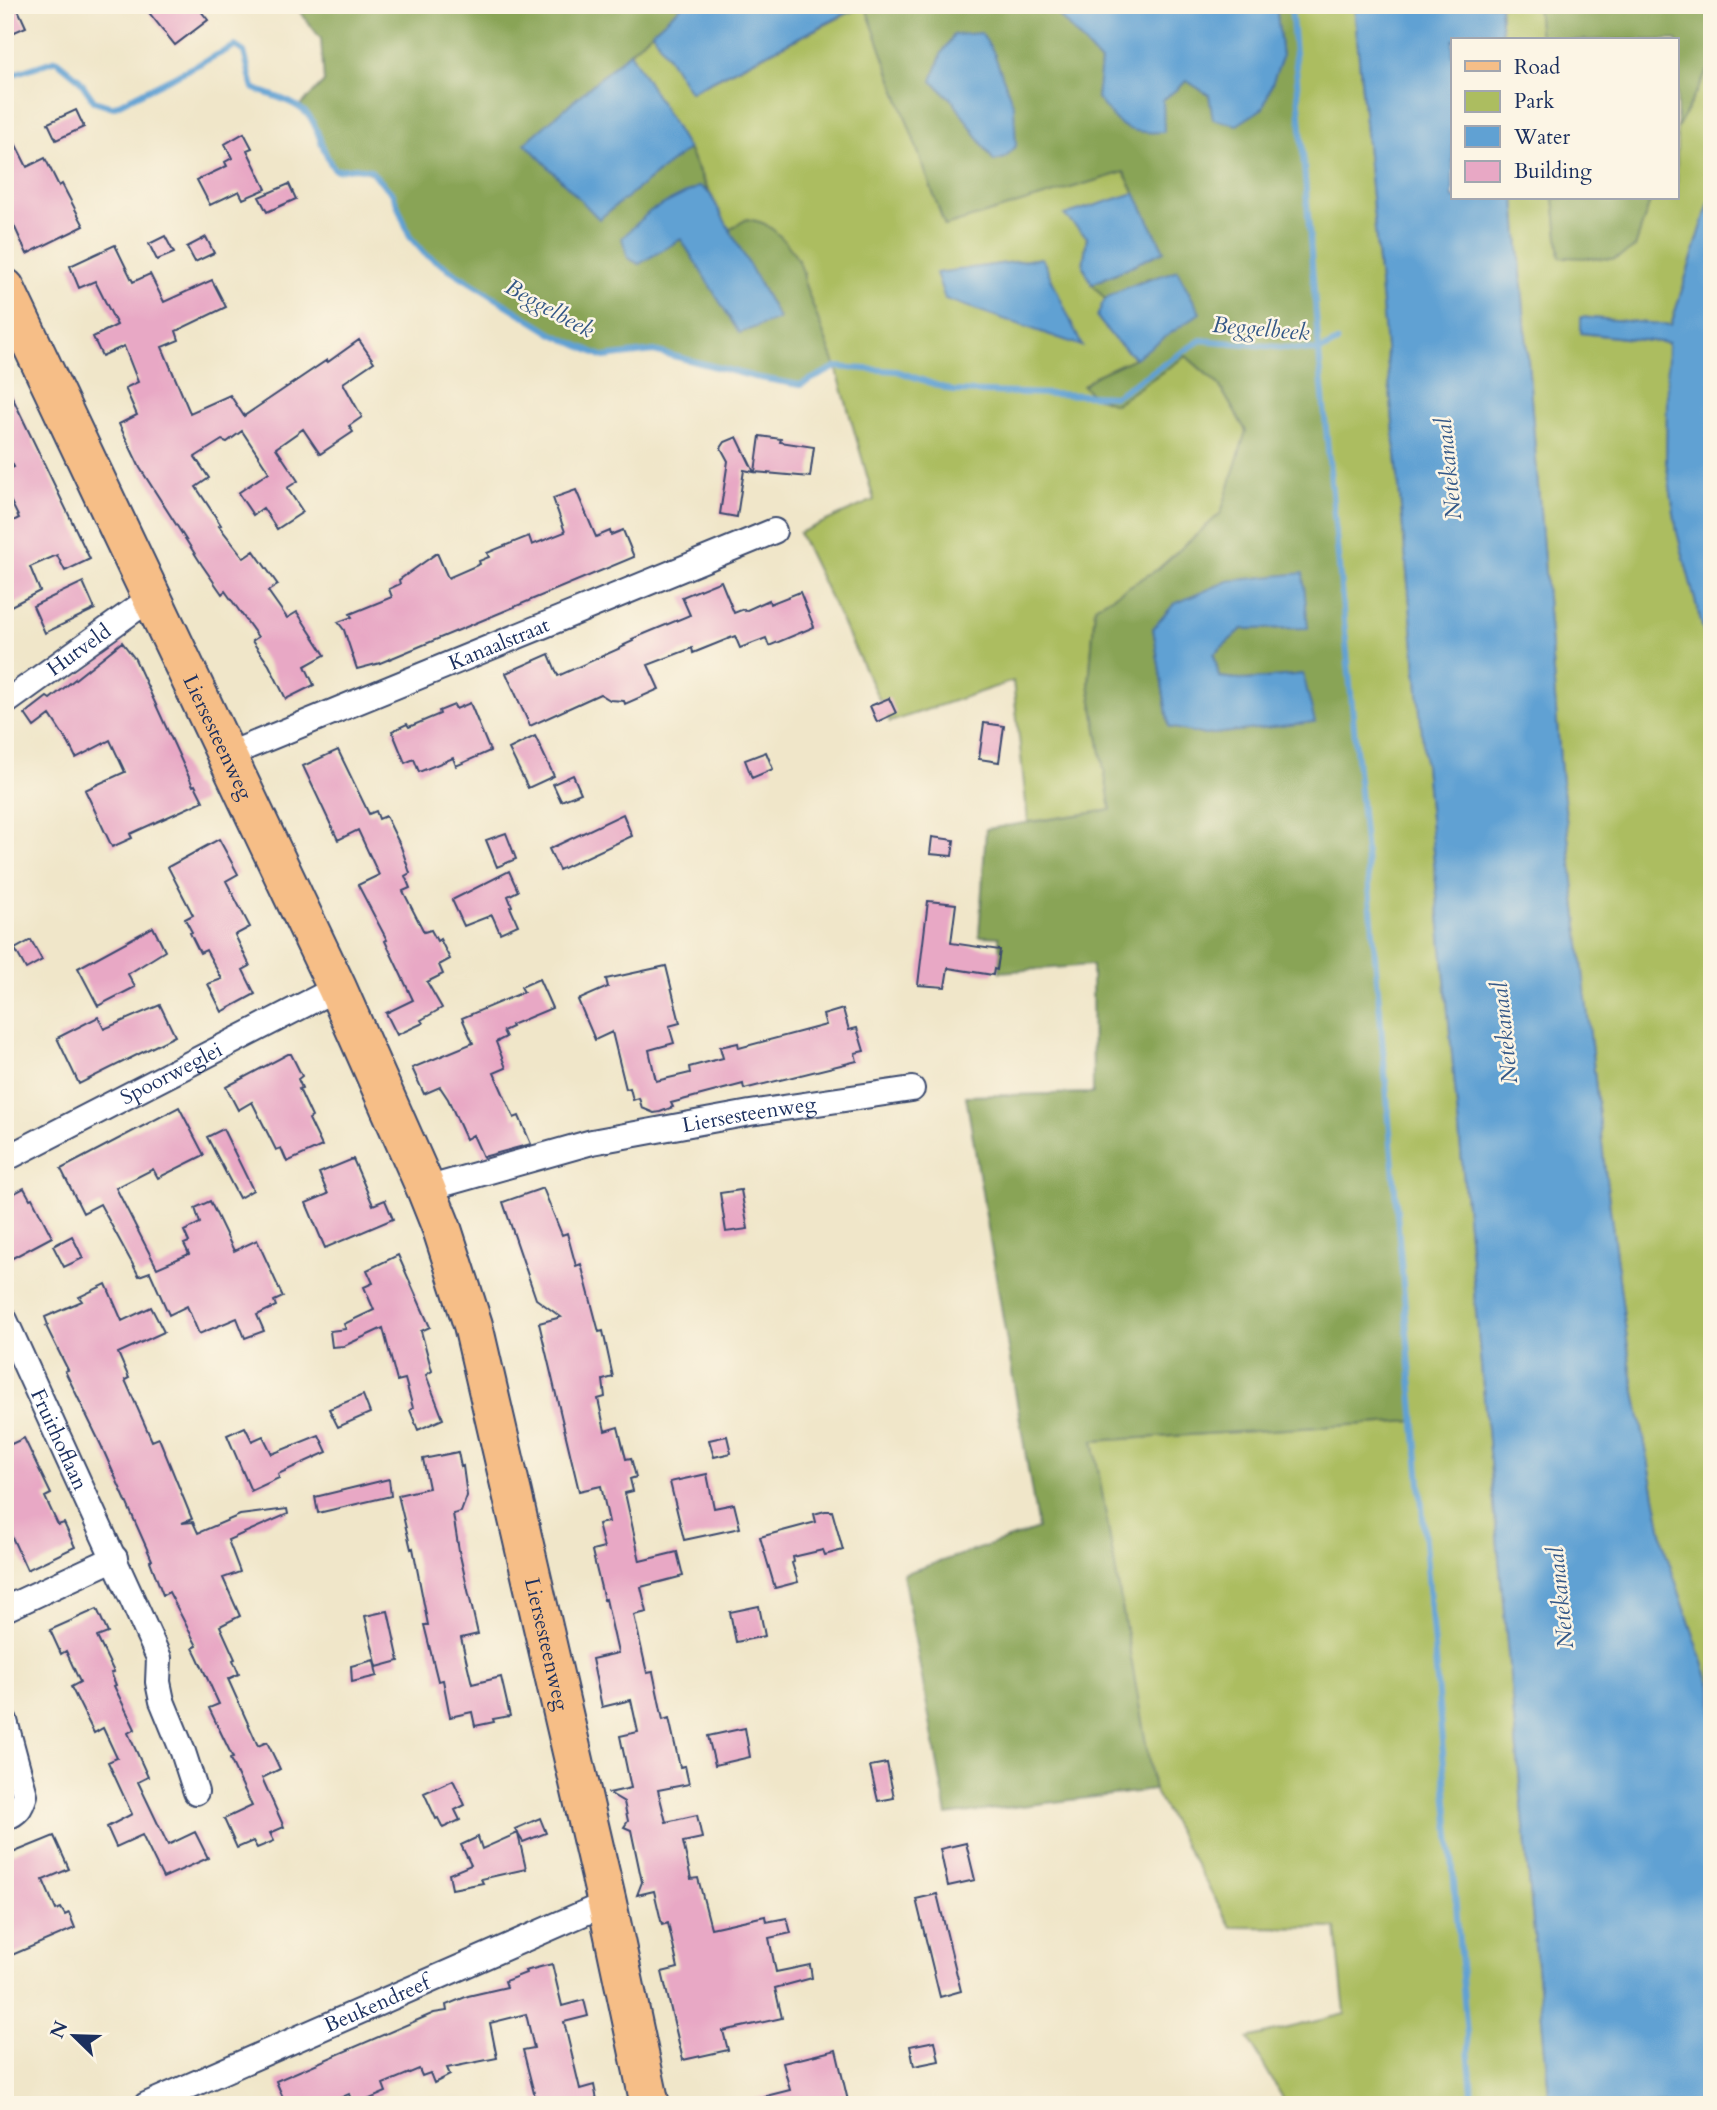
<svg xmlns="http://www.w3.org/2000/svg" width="1717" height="2110" viewBox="0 0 1717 2110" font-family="Cardo,serif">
<rect width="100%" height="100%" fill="#fcf5e5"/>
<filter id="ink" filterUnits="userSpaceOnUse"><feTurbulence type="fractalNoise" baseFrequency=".0143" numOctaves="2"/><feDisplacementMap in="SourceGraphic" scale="14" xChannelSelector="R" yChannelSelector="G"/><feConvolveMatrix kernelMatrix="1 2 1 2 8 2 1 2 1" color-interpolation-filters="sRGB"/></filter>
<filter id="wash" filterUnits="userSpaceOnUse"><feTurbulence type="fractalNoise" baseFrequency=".00686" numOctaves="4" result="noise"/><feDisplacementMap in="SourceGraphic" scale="28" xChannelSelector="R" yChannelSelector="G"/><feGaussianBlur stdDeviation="1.57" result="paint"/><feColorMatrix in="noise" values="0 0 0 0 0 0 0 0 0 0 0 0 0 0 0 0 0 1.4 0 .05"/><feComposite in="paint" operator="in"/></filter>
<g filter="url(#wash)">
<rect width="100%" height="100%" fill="#f0e6c9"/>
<path fill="#acbd60" stroke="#64765f" stroke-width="2" fill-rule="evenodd" d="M865,5l80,221 179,-54 11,21 -70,22 22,22 -4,29 9,18 13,15 -8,18 17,22 21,19 -40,18 20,28 71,-48 33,29 27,46 -25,82 -63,56 -63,38 -6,77 22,126 -83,12 -15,-141 -123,41 -91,-189 75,-33 -38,-133 -32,-85v-9l-57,-54 -18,11 -41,-81 -58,-97 22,-20 39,60zM1041,258l40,88 -145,-73h1z
M1291,5h63l196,2100h-263l-39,-67 97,-24 -9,-86 -105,-1 -77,-137 -61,-349 321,-20 -43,-513 -51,-544z
M1500,5h37l3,35h-38z
M1712,63v130l-41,132 -90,-8 1,16 86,10 -2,118 11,71 35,132v474l-2,16 2,49v486l-46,-136 -35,-182 -26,-201 -44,-398 -46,-574h39l6,59 75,-10 16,-49h26v-70z"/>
<path fill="#89a456" stroke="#526a5a" stroke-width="2" fill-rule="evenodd" d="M295,5h388l-157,138 73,76 89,-70 21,45 -10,-7 -60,77 42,-25 59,94 39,-15 -50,-88 18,-11c6,1 16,3 21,7 16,11 37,37 36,56l32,85 -36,18 -45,-8 -101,-26 -50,6 -51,-23 -112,-68c-12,-8 -25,-18 -32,-31 -7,-13 -9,-29 -17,-41 -14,-22 -32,-29 -57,-24 -17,-21 -14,-43 -36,-63l25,-25 -3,-43z
M865,5h201l-7,11 42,46 -4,37 66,1 24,-19 22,14 73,-38 -6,-52h15l29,359 39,410 55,647 -321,20 61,349 -207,25 -44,-241 135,-45 -72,-433 127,-3 -1,-128 -92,7 -1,-35 -20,-1 7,-107 125,-19 -22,-126 6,-77 63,-38 63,-56 25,-82 -27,-46 -33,-29 -71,48 -20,-7 -12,-11 12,-10 40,-18 42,-88 -15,7 -14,1 -43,21 -13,-15 72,-33 -40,-79 -179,54zM954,35l39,125 -40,-59 -21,-20 10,-28zM1153,628h155l-66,1 -28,25 5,23 27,3 57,-6 11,48 -109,13 -36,-8z
M1537,5h175v58l-35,65v-88h-137z
M1554,198h97l-16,49 -9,6 -12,6 -54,-2z"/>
<path fill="#60a1d3" stroke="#3e6898" stroke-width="2" d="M683,5h180l-173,87 -38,-60z
M1066,5h210l6,52 -19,51 -26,17 -24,-6 -4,-24 -22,-14 -24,19 1,32c-39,3 -44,-5 -67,-34l4,-36 -42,-46z
M1354,5h146l2,35h-49v158h62l46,574 44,398 26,201 35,182 46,136v416h-162z
M981,33l12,18 21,56 2,39 -11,12 -11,3 -41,-60 -21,-20 10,-28 12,-18z
M630,52l58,97 -89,70 -74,-76z
M700,186l10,8 69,125 -40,14 -58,-94 -42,25 -11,-6 -6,-20 28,-27z
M1135,193l29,58 -72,33 -9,-18 4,-29 -23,-22z
M1712,193v471l-35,-132 -11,-71 2,-118 -87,-10v-16l90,8z
M1042,258l40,88 -137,-47 -9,-26z
M1177,270l23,43 -65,45 -21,-19 -17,-22c2,-5 4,-12 7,-16 10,-13 57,-24 73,-31z
M1303,573l5,55 -66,1 -28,25 5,23 27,3 57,-6 12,48 -110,13 -36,-8 -16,-99 21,-24 54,-23z"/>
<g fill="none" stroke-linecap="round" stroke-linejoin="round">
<path stroke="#60a1d3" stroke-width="6" d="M1291,5l29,359 51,544 102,1197
M5,77l51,-17 22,18 16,23 19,6 122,-61 9,6 9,36c18,8 48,14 59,32 9,16 11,35 23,50l21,-2 14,2 23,24 17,43 15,17 128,80 51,23 50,-6 101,26 45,8 36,-18 61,4 56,20 162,5 86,-56 119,11 17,-9"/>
</g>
<g id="blocks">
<path fill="#e8a8c5" d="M5,5h11l10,22 -16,7 -5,-10z
M143,5h53l12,15 -33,25z
M76,110l8,17 -28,13 -8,-17z
M5,123l22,44 18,-9 14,28 3,-2 22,42 -57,28 -22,-48z
M244,133l8,15 -5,2 19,39 -23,10 -4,-8 -29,14 -13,-25 30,-14 -2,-4 7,-4 -7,-14z
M289,184l7,15 -29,13 -8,-15z
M165,236l9,17 -17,7 -8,-16z
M206,237l8,16 -19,9 -8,-15z
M115,245l18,37 17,-8 14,28 48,-22 14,27 -50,24 3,9 -17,7 28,66 40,-18 14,21 83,-56 1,2 31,-22 15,22 -31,21 19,34 -13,9 4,6 -33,22 -17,-25 -27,19 22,33 -11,7 16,24 -26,17 -14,-21 -10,7 -15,-22 31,-21 -27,-41 -15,11 -5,-2 -27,17 14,21 -13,9 25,38 -2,1 25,32 10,-7 24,34 -10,6 19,27 10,-6 28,43 -20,11 9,19 -28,14 -17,-34 -17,-24 6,-4 -33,-46 -3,3 -20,-29 -62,-97 -21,-44 18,-9 -12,-27 13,-6 -14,-36 -22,10 -9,-19 24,-12 -22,-44 -16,7 -9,-22z
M5,382l85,177 -25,12 -8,-16 -27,12 10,24 -35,18v-84l14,-7 -14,-28v-19l9,-4 -9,-18z
M760,436l21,3 -1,3 34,5 -4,30 -55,-5z
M737,437l17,35 -10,-2 -7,47 -17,-3 8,-53 -7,-13 4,-6z
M576,490l20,47 14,-6 1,4 12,-5 11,27 -254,106 -23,6 -13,-39 -6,-8 14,-5 -2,-3 42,-17 -3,-8 11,-5 -1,-4 38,-27 11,25 32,-14 -1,-3 10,-4 -2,-4 42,-17 3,9 33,-13 -12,-34z
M721,581l13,32 10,-4 1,2 24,-11 1,4 30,-12 14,35 -45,19 -3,-8 -26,10 -5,-12 -42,17 -1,-5 -44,17 11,24 -34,15 -1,-3 -14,-1 -10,-6 -70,32 -24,-53 43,-19 9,22 67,-30 -1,-1 9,-4 -1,-2 58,-24 -8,-18z
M83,582l12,27 -50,24 -12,-27z
M122,642l13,17 58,127 2,-1 8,16 -73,33 2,4 -20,9 -27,-57 40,-18 -15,-32 -34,18 -7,-14 -19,-29 -16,12 -9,-13 22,-17 3,2z
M889,698l7,15 -19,9 -7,-16z
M470,703l20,48 -34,15 -3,-8 -34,14 -5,-13 -9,4 -13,-32 15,-7 2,3 31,-13 -1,-3 15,-6 2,4z
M984,723l20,3 -5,36 -20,-3z
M535,736l19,40 -26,12 -19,-39z
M338,750l31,64 7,-3 3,8 7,-3 15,31 9,26 -5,3 5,12 -7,3 21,41 7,-2 6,11 3,-2 10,20 -11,6 4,9 -16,8 15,26 -21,12 2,3 -26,12 -11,-22 27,-13 -28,-59 2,-1 -29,-55 21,-10 -21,-45 -20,10 -35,-74z
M766,752l7,17 -21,9 -7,-18z
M573,775l8,18 -20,8 -8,-17z
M623,814l9,22 -73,34 -10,-21z
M506,833l10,26 -19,8 -11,-27z
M932,837l22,3 -2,16 -22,-2z
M219,839l19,35 -12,7 24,46 -15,8 15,31 -7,4 12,24 -33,18 -14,-28 14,-5 -16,-29 -6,3 -10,-20 2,-1 -7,-13 8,-4 -25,-48z
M509,871l9,20 -10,5 4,10 -2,1 8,18 -18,8 -8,-18 -28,11 -12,-26z
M928,901l28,3 -5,39 49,7 -3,20 -3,-1 -1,6 -45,-7 -3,19 -27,-2z
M153,927l12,24 -37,23 7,13 -37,19 -20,-38z
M31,940l11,20 -16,9 -11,-20z
M666,966l14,57 -11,3 5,17 -25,7 7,31 34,-8 -1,-6 34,-9 -3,-11 18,-4 1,5 87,-23 -3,-10 20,-6 6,21 8,-2 7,23 -9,2 2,8 -113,28 -1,-5 -72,19 2,4 -13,5 -6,1 -12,-5 -3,-10 -6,2 -3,-12 -4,1 -14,-57 -17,8 -17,-40 30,-13 -2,-8z
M539,979l13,29 -41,17 1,2 -9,4 3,6 -10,5 10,26 -12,5 20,45 5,-2 12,28 -48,13 -10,-22 -7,4 -18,-40 -8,-12 -16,7 -12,-26 61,-25 -11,-25 62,-26 -3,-5z
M160,1005l15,31 -96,48 -22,-46 41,-21 6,12z
M288,1054h3l11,22 -4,3 4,9 -3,1 13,28 -3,2 13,27 -35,16 -6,-14 -5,2 -24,-48 -14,8 -12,-23z
M179,1107l25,48 -46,23 -5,-9 -37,19 41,80 32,-14 -5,-10 5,-2 -5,-11 16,-8 -5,-15 15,-7 24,50 23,-11 26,57 -9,4 2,5 -19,9 7,16 -19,7 -8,-20 -38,16 -12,-28 -18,9 -19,-43 -11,4 -39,-72 -17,9 -22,-44z
M223,1129l30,61 -14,8 -32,-61z
M353,1159l20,46 12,-5 8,19 -68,29 -19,-45 22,-9 -9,-21z
M24,1188l6,11 2,-1 20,39 -47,25v-64z
M543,1188l19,47 5,-2 9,33 5,-2 18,68 4,-1 10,46 -10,3 2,17 -7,2 7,32 13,-4 8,32 5,-1 5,19 -6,2 3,12 -8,2 15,68 37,-9 6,24 -42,11 6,25 -13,3 13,58 6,-1 10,48 6,-2 11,49 5,-1 4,18 -31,6 8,32 31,-7 5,23 -19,4 8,37 7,-1 13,50 54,-12 1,6 21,-4 4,15 -22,5 7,34 34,-7 2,13 -37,10 7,30 -59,13 5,19 -45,10 -21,-88 16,-4 -10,-45 -6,2 -8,-34 -17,4 5,-13 -11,-52 -7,-3 4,-6 -4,-19 -15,-9 22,-5 -11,-52 18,-4 -7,-32 -29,7 -10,-48 26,-6 -12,-54 -2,1 -12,-49 12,-3 -6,-24 11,-2 -8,-36 -22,5 -40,-168 22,-6 -25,-18 -33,-97z
M741,1190l7,39 -22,3 -6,-39z
M72,1236l11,22 -19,9 -11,-21z
M398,1255l32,72 -9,4 11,40 -6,4 17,44 -25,11 -8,-20 3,-2 -8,-29 -8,2 -14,-53 -39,18 -12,1 -2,-16 16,-2 -2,-5 30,-14 -10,-23 9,-4 -6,-13z
M106,1284l16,37 29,-14 13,25 -46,21 11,25 -4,2 27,61 7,-3 33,81 -10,4 11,-1 5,11 42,-18 47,-6 1,5 -60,26 12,32 -17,6 17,38 -20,10 15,33 -2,1 6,14 -11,5 30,67 9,-4 13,27 -18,9 22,49 -14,6 4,8 -17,7 -4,-7 -16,7 -13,-29 28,-13 -22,-47 3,-1 -24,-50 10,-4 -22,-48 -4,-8 4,-2 -28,-54 -6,3 -13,-34 2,-1 -51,-115 -36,-74 3,-1 -22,-44 2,-1 -3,-8 37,-16 -3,-4z
M363,1395l7,18 -32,14 -9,-18z
M245,1427l7,14 11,-5 9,18 47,-19 8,17 -49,22 1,4 -28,13 -24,-56z
M727,1436l4,17 -17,4 -5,-17z
M24,1438l27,56 -6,3 13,28 6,-2 11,24 -48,23 -22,-48v-75z
M458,1452l3,15 2,-1 4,30 -6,16 -8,2 6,37 19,83 -17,4 11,46 29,-7 9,39 -17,3 1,3 -19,4 -3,-14 -22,5 -7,-37 -5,1 -14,-56h4l-15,-77 -2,1 -13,-54 31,-7 -6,-29z
M707,1474l7,34 20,-4 6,24 -56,12 -14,-58z
M389,1479l2,17 -73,17 -3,-16z
M825,1511h7l11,39 -18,5 -2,-5 -30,7 1,5 -2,1 6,19 -23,6 -15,-51 56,-15 -2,-8z
M759,1606l6,30 -29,6 -6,-30z
M97,1609l11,24 -11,4 17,35 -3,1 5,12 -2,1 21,43 -7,4 20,44 -10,5 30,63 27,-13 13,26 -45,20 -21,-43 -26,12 -9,-20 25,-13 -24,-52 9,-4 -14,-30 -9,5 -23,-46 9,-5 -14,-31 -5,3 -11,-24z
M388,1611l11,50 -22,6 -12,-51z
M374,1660l3,16 -25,6 -1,-16z
M745,1728l5,29 -35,8 -7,-29z
M887,1763l7,35 -16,3 -8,-35z
M453,1780l12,25 -10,5 5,10 -17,8 -5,-10 -2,1 -12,-26z
M540,1818l6,15 -23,9 -5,-8 8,35 -45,10 2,4 -31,6 -3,-15 22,-9 -10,-20 17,-8 4,12 36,-16 -3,-4z
M54,1836l15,33 -26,11 13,30 5,-2 4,7 4,-2 6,15 -70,30v-102z
M966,1843l9,37 -27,6 -8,-37z
M937,1894l24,97 -21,6 -24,-98z
M552,1964l10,42 22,-6 4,16 -24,6 16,67 14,-4 4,20h-61l-14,-55 11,-2 -8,-34 -36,9 7,35 -50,10 3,7 -16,8 -4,-10 -8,3 -3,-7 -36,15 3,8 -30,13h-3l-4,-11 -25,11h-38l-10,-24 158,-68 13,-2 -1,-6 22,-9 39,-9 -2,-6 21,-8 -1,-2z
M935,2041l4,20 -25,5 -4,-20z
M836,2050l13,55h-95v-6l36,-9 -7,-27z"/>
</g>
</g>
<g filter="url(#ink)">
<use href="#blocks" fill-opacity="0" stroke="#3b4a6e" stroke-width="2"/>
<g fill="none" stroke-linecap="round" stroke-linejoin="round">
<g stroke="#3b4a6e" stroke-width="28">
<g id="minor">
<path id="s1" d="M5,703l147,-106"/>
<path id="s2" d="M225,756l549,-225"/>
<path id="s3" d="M5,1159l332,-171"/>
<path id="s4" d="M426,1189l166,-47 158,-29 162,-24"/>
<path id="s5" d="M5,1320l154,338 -1,24 4,19 21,51 13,40"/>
<path d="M5,1609l110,-51"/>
<path d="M5,1721l20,74c-4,13 -7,18 -20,23"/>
<path id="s6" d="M146,2105l461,-202"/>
</g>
</g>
<g stroke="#3b4a6e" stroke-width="42">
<g id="primary">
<path id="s7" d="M5,288l332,700 89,201 16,40 31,96 134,578 43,202"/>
</g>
</g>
<use href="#minor" stroke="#fff" stroke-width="24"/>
<use href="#primary" stroke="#f6be87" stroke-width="38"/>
</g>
</g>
<g text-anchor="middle" stroke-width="5" stroke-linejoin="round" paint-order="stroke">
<g font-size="21" fill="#1b2f5e" stroke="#fcf5e5">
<text dy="7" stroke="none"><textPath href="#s2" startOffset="296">Kanaalstraat</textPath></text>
<text dy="7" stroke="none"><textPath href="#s1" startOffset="91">Hutveld</textPath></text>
<text dy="7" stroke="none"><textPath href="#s7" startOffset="497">Liersesteenweg</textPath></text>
<text dy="7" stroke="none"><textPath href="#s3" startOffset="187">Spoorweglei</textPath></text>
<text dy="7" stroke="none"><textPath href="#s4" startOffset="332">Liersesteenweg</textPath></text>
<text dy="7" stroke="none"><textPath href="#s5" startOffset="131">Fruithoflaan</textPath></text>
<text dy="7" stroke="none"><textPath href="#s7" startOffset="1466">Liersesteenweg</textPath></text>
<text dy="7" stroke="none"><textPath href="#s6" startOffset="252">Beukendreef</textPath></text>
</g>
<g font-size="23" font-style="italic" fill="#335787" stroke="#fcf5e5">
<text transform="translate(550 308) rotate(29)" y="8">Beggelbeek</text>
<text transform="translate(1261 328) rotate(5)" y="8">Beggelbeek</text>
<text transform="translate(1448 469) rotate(-96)" y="8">Netekanaal</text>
<text transform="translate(1504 1033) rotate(-96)" y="8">Netekanaal</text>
<text transform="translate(1560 1598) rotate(-96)" y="8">Netekanaal</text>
</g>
</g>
<rect width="1717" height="2110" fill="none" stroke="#fcf5e5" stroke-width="28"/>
<rect x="1451" y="38" width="228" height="161" fill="#fcf5e5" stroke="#a2a6af" stroke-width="2"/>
<rect x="1465" y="61" width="35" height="10" fill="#f6be87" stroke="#a2a6af" stroke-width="2"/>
<text x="1514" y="74" font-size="21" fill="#1b2f5e">Road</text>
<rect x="1465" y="91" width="35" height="21" fill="#acbd60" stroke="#a2a6af" stroke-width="2"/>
<text x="1514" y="108" font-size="21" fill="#1b2f5e">Park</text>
<rect x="1465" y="126" width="35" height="21" fill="#60a1d3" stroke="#a2a6af" stroke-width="2"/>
<text x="1514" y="144" font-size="21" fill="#1b2f5e">Water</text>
<rect x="1465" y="161" width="35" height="21" fill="#e8a8c5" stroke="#a2a6af" stroke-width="2"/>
<text x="1514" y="178" font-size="21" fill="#1b2f5e">Building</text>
<g transform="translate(74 2036) rotate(293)" stroke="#fcf5e5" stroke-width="5" paint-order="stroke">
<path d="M0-5L12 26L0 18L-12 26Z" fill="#1b2f5e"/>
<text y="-10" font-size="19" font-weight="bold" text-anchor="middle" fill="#1b2f5e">N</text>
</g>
</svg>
